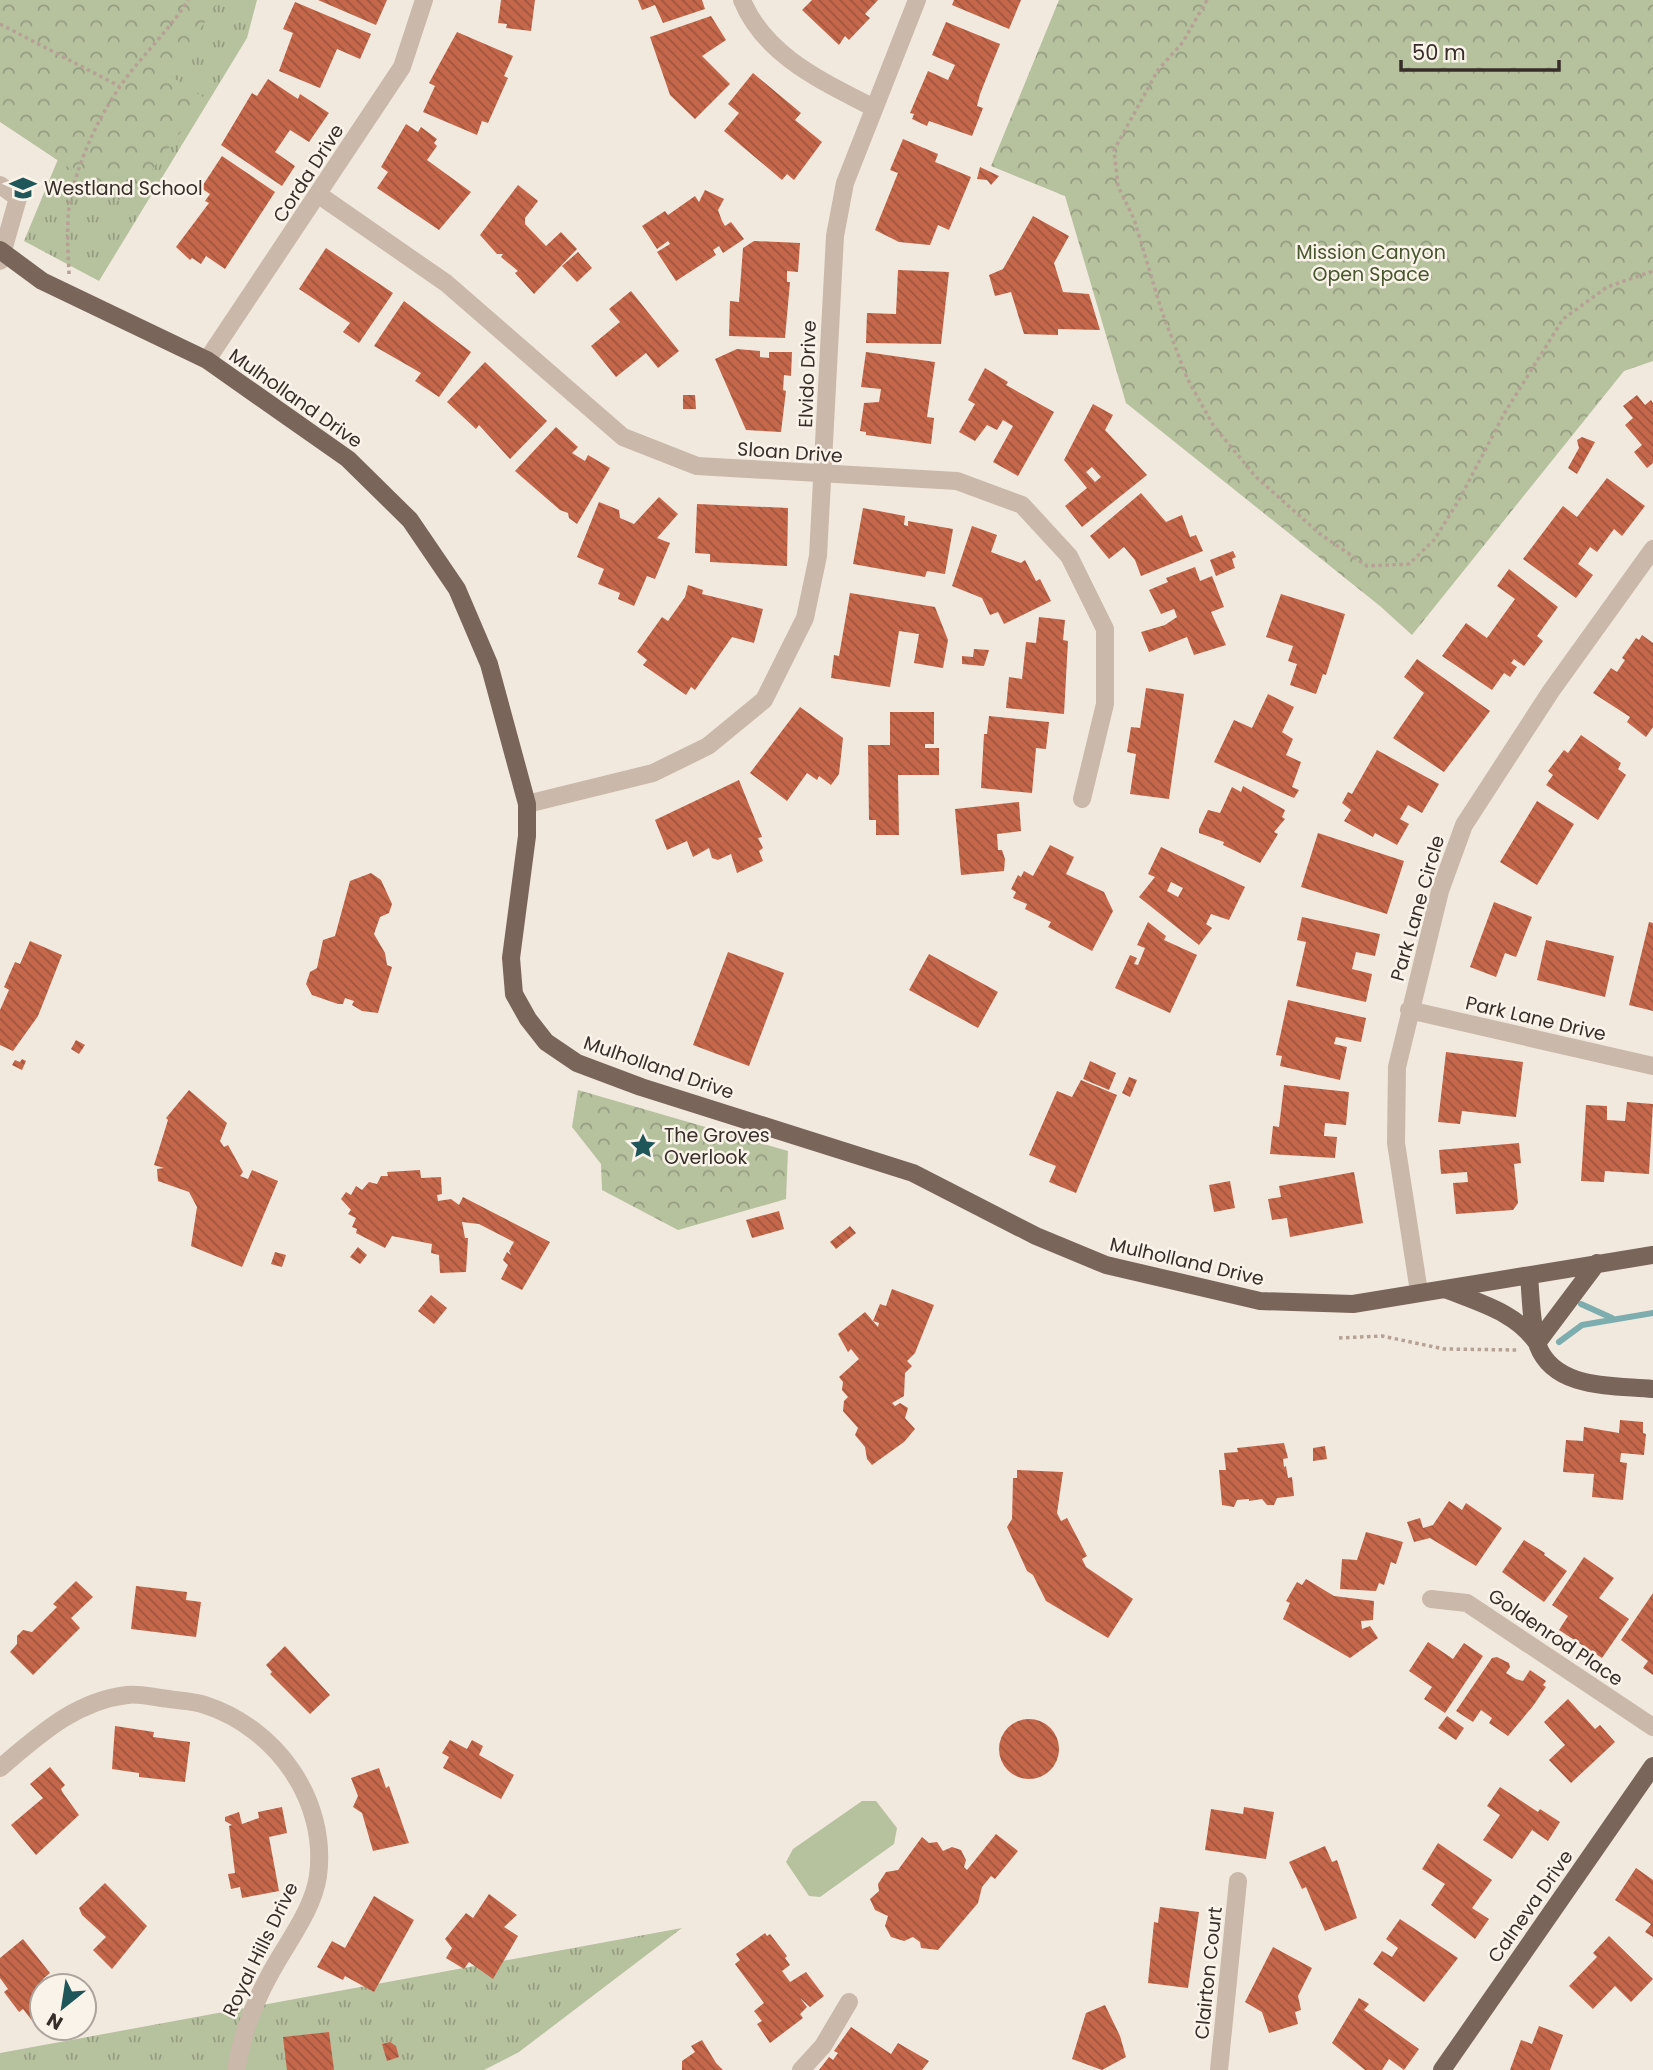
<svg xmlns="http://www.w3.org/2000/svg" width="1653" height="2070" viewBox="0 0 1653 2070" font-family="Poppins,sans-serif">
<defs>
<pattern id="grass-tufts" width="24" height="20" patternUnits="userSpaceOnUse" patternTransform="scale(1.75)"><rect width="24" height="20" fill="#b6c19e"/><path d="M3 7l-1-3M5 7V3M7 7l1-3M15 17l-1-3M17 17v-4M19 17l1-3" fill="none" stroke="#959d81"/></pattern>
<pattern id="park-crowns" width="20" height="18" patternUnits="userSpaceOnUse" patternTransform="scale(1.75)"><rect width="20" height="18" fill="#b6c19e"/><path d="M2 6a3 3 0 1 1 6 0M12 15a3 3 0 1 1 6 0" fill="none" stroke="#959d81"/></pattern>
<pattern id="building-back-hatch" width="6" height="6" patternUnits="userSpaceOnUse" patternTransform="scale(1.75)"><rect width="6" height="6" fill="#c4674a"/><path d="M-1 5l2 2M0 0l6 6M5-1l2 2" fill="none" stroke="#a0553e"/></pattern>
</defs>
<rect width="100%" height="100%" fill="#f2e9de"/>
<path fill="url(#grass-tufts)" d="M0,0h257l-10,38 -148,243 -75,-40 37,-89z
M682,1928l-163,124 -35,18h-484v-17z"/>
<path fill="url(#park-crowns)" d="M0,0h220l-51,75 37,24 -81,106 -125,-83z
M1059,0h594v361l-29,10 -212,264 -32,-29 -254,-203 -61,-207 -74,-30z
M578,1090l210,61 -2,48 -108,31 -76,-40 -1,-26 -29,-37z"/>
<path fill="#b6c19e" d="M862,1801h14l21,27 -3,16 -74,53 -11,-1 -23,-34 7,-13z"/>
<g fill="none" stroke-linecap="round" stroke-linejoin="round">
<path stroke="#7dadaf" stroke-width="6" d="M1581,1304l31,14
M1559,1342l23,-17 71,-12"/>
</g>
<path fill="url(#building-back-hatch)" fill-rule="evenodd" d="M318,0h69l-11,25z
M501,0h34l-4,31 -25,-3 1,-4 -9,-1z
M638,0h64l3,9 -42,14 -8,-18 -13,5z
M812,0h66l-13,14 5,4 -21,22 -4,-4 -6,9 -37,-35z
M954,0h67l-12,29 -57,-24z
M295,2l76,32 -11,25 -23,-10 -17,39 -41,-17 14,-38 -10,-4z
M711,16l15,24 -24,16 28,28 -35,35 -25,-24 -20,-58z
M946,22l54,22 -20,50 -3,12 6,2 -11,28 -43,-15 -2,5 -15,-7 2,-5 -4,-1 18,-42 20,9 7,-15 -23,-10z
M457,32l56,24 -9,20 4,2 -20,45 -6,-2 -5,14 -54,-23 12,-26 -6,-3z
M753,73l48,40 -6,7 27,22 -28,38 -7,-6 -5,6 -58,-49 15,-18 -11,-9z
M268,79l30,20 2,-5 29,19 -20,29 -19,-12 -15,22 20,14 -13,20 -61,-41 31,-52 5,3z
M406,124l12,8 3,-5 16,12 -3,4 3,3 -10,14 44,32 -32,38 -62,-42 11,-16 -7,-5z
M903,139l35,15 -3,8 36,15 -22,53 -11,-5 -8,20 -31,-3 -24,-12 23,-57 -8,-3z
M222,156l53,36 -50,77 -19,-13 -5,8 -9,-6 -2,2 -14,-13 33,-44 -4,-2 5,-7 -9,-6z
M980,167l19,9 -8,9 -4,-5 -10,-1z
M518,185l20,16 -13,17v6l21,22 15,-14 16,17 -43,45 -19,-21 3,-2 -17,-14 2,-3h-6l-17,-19z
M705,190l19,9 -6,11 4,11 3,5 6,-4 13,17 -21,14 -4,-7 -6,4 3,5 -40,26 -19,-29 13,-8 -2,-3 -11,8 -15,-23 23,-15 3,4 27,-19 4,6z
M1033,216l36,20 -15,27 9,29 26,2 11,36 -42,-1v6l-34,-1 -13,-42 -16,4 -6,-21 14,-6z
M754,241l46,2 -2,29 -11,-1v11h3l-5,56 -56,-2 1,-35 9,1 4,-54z
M326,248l67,45 -34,50 -16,-11 7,-9 -51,-34z
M578,252l14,16 -15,14 -15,-16z
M898,270l51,2 -8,72 -75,-1 1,-30 29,1z
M631,291l48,60 -21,17 -12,-15 -30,24 -25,-31 29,-24 -11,-13z
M404,301l67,51 -32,45 -24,-16 6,-8 -47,-27z
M737,349l23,2v6l9,1v-6h23l-1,24 -7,-1 -1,15 3,1 -5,41 -35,-2 -31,-71z
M866,352l69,10 -8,55 7,1 -3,26 -65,-9v-3l-6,-1 4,-28 15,-1 2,-13 -20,-2z
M485,362l62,59 -37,38 -31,-34 -3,4 -29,-27z
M985,368l23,14 -2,3 48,27 -36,64 -25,-14 20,-36 -10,-6 -6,10 -10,-5 -12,16 -16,-9 16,-28 -7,-4z
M683,395h12l1,14h-13z
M1637,395l8,10 6,-5 2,3v60l-6,5 -13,-16 8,-7 -17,-20 8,-7 -10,-12z
M1093,404l20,11 -8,15 42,45 -65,52 -17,-21 22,-18 -23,-28zM1092,467l9,10 -6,5 -9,-10z
M556,427l22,20 -6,6 13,8 3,-6 22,13 -33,56 -8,-6 -1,-5 -8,-3 -45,-39z
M1582,437l13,5 -18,32 -9,-6 11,-20 -2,-8z
M1607,478l38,28 -23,30 -8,-7 -17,23 -7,-5 -12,17 15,11 -17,23 -53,-39 40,-53 14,11z
M1141,493l25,29 16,-7 8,22 6,-2 7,16 -62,25 -6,-16 -11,-13 -15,12 -19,-23z
M659,497l19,17 -21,24 13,5 -15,36 -8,-3 -13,30 -16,-7 2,-6 -22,-9 6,-15 -27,-12 22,-55 20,8 1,8 14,6z
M697,504l91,4 -1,58 -77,-4v-8l-15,-1z
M863,508l42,8 -1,9 4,1v-5l45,8 -8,45 -18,-3 -2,6 -72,-13z
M972,526l25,9 -6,17 30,11 4,-3 11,21 4,-2 11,22 -47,23 -6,-12 -8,3 -8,-17 -30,-12z
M1233,551l3,6 -4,2 3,9 -19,8 -6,-16z
M1195,567l5,14 12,-5 12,31 -13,5 15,33 -32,10 -7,-18 -38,15 -8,-20 24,-7 12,-8 -3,-8 -13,5 -12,-24 19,-8 -2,-4z
M1509,569l49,38 -21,29 6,5 -19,25 -10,-7 -3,4 6,4 -7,10 -6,-4 -12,17 -50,-34 24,-33 21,15 28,-39 -18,-13z
M688,585l15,5 -1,4 61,15 -9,34 -22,-6 -37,53 -4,-3 -5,8 -43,-30 4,-5 -10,-8 25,-35 6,4 17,-24z
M850,593l85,14 13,33 -5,28 -29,-5 5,-29 -20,-3 -9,56 -59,-9 3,-23 5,1z
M1281,594l64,20 -19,61 -3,-1 -7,20 -26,-9 7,-21 -9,-3 5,-15 -27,-9z
M1039,617l26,3 -2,20 5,1 -4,73 -58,-6 3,-31 13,2 4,-37 10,1z
M1642,635l11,8v84l-7,10 -19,-15 3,-5 -37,-24 18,-25 6,4 8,-12 -3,-2 14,-20 3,2z
M974,649l15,1 -5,16 -22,-2v-8l11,1z
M1417,659l73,52 -46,61 -51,-34 31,-45 -20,-16z
M1146,688l38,6 -15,105 -39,-5 6,-40 -9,-2 4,-25 9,1z
M1268,694l26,13 -12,25 11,7 -7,16 15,7 -9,25 7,3 -5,8 -80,-36 20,-42 18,8z
M800,707l43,31 -4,36 -8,11 -12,-9 -2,4 -10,-7 -20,28 -37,-28z
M890,712h44v32h-9v4h14v27h-41l1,60h-23v-15h-7l-1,-75h22z
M989,716l60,6 -3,27 -10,-1 -4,45 -51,-5 3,-54h3z
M1581,735l40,28 -3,6 8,6 -28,45 -52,-35 7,-10 -5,-4 16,-21 4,3z
M1377,750l62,34 -17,29 -14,-8 -8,14 9,5 -12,21 -22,-12 -2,4 -29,-16 7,-11 -9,-7 6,-11 4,2z
M739,780l23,57 -4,1 5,10 -4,3 4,10 -26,12 -6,-19 -13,6 -6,-2 -3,-10 -16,9 -6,-16 -20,9 -12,-30z
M1243,786l42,24 -3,7 3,2 -11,13 4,2 -18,29 -37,-18 1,-3 -25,-9v-4l9,-19 12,3 12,-26 9,5z
M1537,801l37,23 -37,61 -37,-23z
M1019,802l2,29 -24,3 1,16h4l3,9 -1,12 -43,4 -6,-66z
M1318,833l86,28 -17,53 -86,-27z
M1050,845l24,12 -8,17 38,18 9,19 -21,40 -44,-24 3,-5 -26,-13 2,-5 -14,-6 3,-6 -5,-3 7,-14 3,2 3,-6 9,5z
M1161,847l84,40 -16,33 -18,-6 -5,10 6,4 -13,17 -60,-48 16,-20 -7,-3zM1171,882l12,6 -5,9 -11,-6z
M371,873l10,7 11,24 -3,9 -9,4 -6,17 11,19 2,12 5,2 -14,46 -16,-2 -10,-6 2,-4 -9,-3 -2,6h-5l-26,-9 -6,-11 4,-12 7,-4 6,-28 12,-4 15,-55z
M1494,902l38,15 -16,40 -11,-4 -9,24 -26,-10z
M1302,917l78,17 -5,22 -19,-4 -4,17 20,5 -6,28 -70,-16 10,-44 -9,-2z
M1148,922l18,14 -2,4 33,15 -27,58 -55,-25 15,-33 7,3 -3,6 4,1 7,-17 -8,-3z
M1649,922l4,1v88l-24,-6z
M1546,940l68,16 -9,41 -68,-17z
M30,941l32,14 -24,61 -25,35 -13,-6v-35l9,-20 -5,-3 11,-25 5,2z
M728,952l56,21 -35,93 -56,-21z
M929,954l69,38 -20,36 -69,-38z
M1288,1000l78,18 -5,24 -25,-5 -2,7 13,3 -7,33 -60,-14 2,-10 -6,-1z
M76,1040l9,5 -6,9 -8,-5z
M1446,1052l77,10 -7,55 -54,-6 -2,13 -22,-2z
M22,1059l4,2 -4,9 -10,-5 3,-5 5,2z
M1090,1061l26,12 -7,17 -26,-11z
M1129,1077l8,3 -7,17 -8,-4z
M1081,1080l36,15 -41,98 -27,-11 7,-16 -27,-11 28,-64 15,6z
M1284,1085l65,7 -3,33 -21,-2 -1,13 13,1 -2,21 -65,-4 3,-28 6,1z
M189,1090l38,33 -7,18 4,6 4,-2 15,27 -3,4 8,3 4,-9 26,11 -36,86 -51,-21 6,-39 -8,-15 -31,-11 -1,-12 7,-1 -10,-3 14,-45 -2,-2z
M1627,1102l26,2 -4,70 -44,-3 -1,11 -23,-1 5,-76 21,1v14l18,1z
M1519,1143l2,20 -7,1 4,39 -5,7 -57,4 -3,-31 15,-1 -1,-10 -26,2 -2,-24z
M420,1170l1,8 20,-1 1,17 -5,1 1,6 13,-2 8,6 4,-8 87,45 -28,48 -21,-11 7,-14 -5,-5 4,-8 4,3 -2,-4 5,-9 -35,-18 -17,-2 3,16h3l-2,34 -26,1 -1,-18 -8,-2 1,-9 -40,-8 -7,12 -29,-15 1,-4 -5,-2 4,-9 -8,-4 3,-4 -10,-11 5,-7 5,3 5,-9 6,4 7,-8 8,2 4,-8h7l-1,-4z
M1354,1172l9,51 -73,14 -3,-19 -15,2 -4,-21 13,-2 -2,-11z
M1230,1181l5,27 -21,4 -5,-27z
M779,1211l5,18 -32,9 -6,-18z
M850,1226l6,7 -20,16 -6,-7z
M358,1247l9,8 -7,9 -10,-7z
M275,1252l11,3 -4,12 -11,-3z
M892,1289l42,16 -19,48 -8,8 5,5 -7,7 -1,23 -12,7 3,3 5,-3 8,5 -3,10 10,11 -11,13 -32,23 -5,-6 -2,-12 -10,-12 3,-7 -15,-17 1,-10 4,-4 -6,-7 1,-8 -4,-5 20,-18 -8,-10 -3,3 -10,-18 27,-22 13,15 1,-4 -6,-2 7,-17 6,2z
M431,1295l16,13 -13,16 -16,-13z
M1620,1420l23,2v11l3,1 -2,21 -23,-2 -1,9 7,1 -4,37 -31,-3 2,-23 -31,-2 3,-32 17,1 1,-14 35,6z
M1284,1443l4,15 -5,1 1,8 2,-1 2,12 4,-1 2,19 -17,2 -3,7h-7l-5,-6 -13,2v-2l-12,1 -3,7 -12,-2 -3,-35h7l-2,-17 14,-1 -1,-4z
M1325,1446l2,13 -14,2v-13z
M1017,1470l46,2 -6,41 4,8 6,-3 20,38 -5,3 4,8 47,32 -25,39 -62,-37 -13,-26 -6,-4 -20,-44 5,-8 1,-41h4z
M1449,1501l13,9 4,-7 36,25 -26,38 -46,-28 -16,4 -7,-20 13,-4 3,10 10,-3z
M1366,1532l37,10 -7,22 -5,-2 -7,23 -5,-2 -3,8 -36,-2 2,-30 15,1z
M1524,1540l21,13 -1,2 23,16 -23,31 -42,-30z
M1584,1557l30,21 -15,20 30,21 -27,39 -43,-28 9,-14 -16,-11z
M1306,1579l28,17 40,5 -1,19 -12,1 1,8 8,-3 8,12 -28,20 -67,-39 7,-16 -4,-2 11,-19 5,3z
M76,1581l17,16 -22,21 9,10 -47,47 -23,-23 7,-8v-8l6,-6 9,2 25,-25 -4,-3z
M136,1586l51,6 -1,8 15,2 -5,35 -65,-8z
M1653,1593v82l-10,-7 5,-7 -27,-21z
M1428,1642l25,17 11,-16 19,13 -38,57 -21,-14 8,-12 -23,-16z
M285,1646l45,49 -20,19 -40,-40 2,-2 -6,-7z
M1497,1657l12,6 1,4 -4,6 10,6 7,2 7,-11 16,11 -3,4 3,2 -13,19 -25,30 -19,-13 3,-5 -11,-8 -8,12 -17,-11 36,-53z
M1568,1699l27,30 5,-4 15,17 -44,41 -22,-23 16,-15 -21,-23z
M1447,1716l17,12 -8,12 -18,-12z
M999 1749a30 30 0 1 1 60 0a30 30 0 1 1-60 0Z
M115,1726l39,6 -1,5 37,5 -5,40 -46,-5v-4l-27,-4z
M450,1740l17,9 5,-9 11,6 -4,9 35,20 -13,24 -58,-31 6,-11 -7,-4z
M50,1767l15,18 -4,4 2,4 16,22 -43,40 -25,-30 32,-27 -13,-14z
M379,1768l7,20 3,-2 20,57 -36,8 -11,-38 -9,-6 5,-11 -7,-18z
M1500,1787l38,25 2,-3 20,13 -12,19 -16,-11 -20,29 -29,-19 17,-25 -13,-9z
M282,1807l5,26 -18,4 10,54 -37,7 -2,-11 -9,2 -3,-15 7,-1 -6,-47 3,-1 -7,-4v-4l14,-5 3,12 17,-6 -1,-6z
M1244,1807l30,5 -8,47 -61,-9 6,-41 32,5z
M996,1834l22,17 -23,28 -4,-3 -9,11 -4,16 -40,47 -17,-2 -1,-6 -7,-5 -9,4 -13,-4 -6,-11 3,-10 -13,-6 -5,-11 9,-8 -1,-7 8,-12 12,-2 24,-33 7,6 8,-1 6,9 9,-4 9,3 5,10 -2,7 3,3z
M1438,1843l54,37 -20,28 17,11 -14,20 -44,-34 14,-21 -23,-15z
M1325,1846l7,16 5,-2 20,58 -32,13 -19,-44 -4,2 -13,-27z
M1636,1868l17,12v57l-8,-5 6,-8 -36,-24z
M105,1883l42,43 -35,43 -19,-19 13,-13 -24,-22 -3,-7z
M489,1894l28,21 -13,12 14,9 -25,43 -24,-17 -5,7 -18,-11 6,-10 -7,-9 21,-26 7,5z
M374,1896l40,24 -40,72 -29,-16 -2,4 -26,-13 15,-26 13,7z
M1160,1907l39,5 -11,76 -40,-5 6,-61 4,1z
M1400,1919l58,39 -34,44 -51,-38 9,-13 10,6 6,-9 -12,-9z
M765,1933l2,3 3,-2 17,22 -2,2 5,7 -8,6 8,11 16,-10 18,24 -14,11 -10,-9 7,9 -7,7 3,4 -33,25 -13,-19 5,-3 -8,-10 10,-8 -29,-39 5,-4 -4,-6z
M1609,1936l44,43 -22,23 -16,-16 -22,23 -24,-23 28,-29 -4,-4z
M23,1939l27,34 -7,6 5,7h-6v37l-5,4 -14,-18 -4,3 -15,-20 4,-3 -8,-11v-20z
M1273,1947l39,21 -14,28 3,14 -6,2 3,12 -29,9 -7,-21 -17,-10z
M1359,1998l10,6 -5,6 55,39 -15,21 -15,-11 -7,11h-17l-33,-27z
M1105,2005l15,31 6,21 -24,13 -30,-11 14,-46z
M1539,2026l24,9 -13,35h-40l11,-30 11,4z
M851,2027l40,27 7,-11 31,18 -7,9h-103l10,-13 4,3 5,-7 -4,-2z
M329,2032l5,38h-47l-4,-33z
M702,2040l14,23 7,7h-41v-9l13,-9 -4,-6z
M390,2042l6,4 3,11 -12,4 -5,-17z"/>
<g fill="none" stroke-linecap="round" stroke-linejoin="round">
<path stroke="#b6a294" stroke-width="3.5" stroke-dasharray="3.5 3.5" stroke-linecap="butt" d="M1207,0l-24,42 -25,28 -44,80 4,36 16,33 28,93 25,66 26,47 43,52 64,57 47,32 42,-2 25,-24 25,-40 45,-86 59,-95 44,-32 46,-16
M0,24l119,62
M69,274c-1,-27 -4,-59 4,-86 9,-35 27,-73 48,-103 21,-30 48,-54 67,-85
M1339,1338l43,-2 62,13 74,1"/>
<path stroke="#cab8aa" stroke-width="18" d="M742,0c23,56 80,81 130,107
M0,185l18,13 -18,63
M319,195l127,88 177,154 74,29 260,15 65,24 47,51 36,73v75l-23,95
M207,360l195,-293 22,-67
M527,804l126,-31 55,-27 56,-46 41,-82 13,-62 17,-320 10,-53 72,-183
M1409,1010l244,56
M1419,1292l-23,-149 1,-76 43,-176 24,-66 87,-134 102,-142
M1431,1599l36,4 186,124
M0,1768c38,-32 75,-67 127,-73 12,-2 29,3 42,4 11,2 25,2 36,6 71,23 123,95 113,171 -5,35 -33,69 -49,100 -17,31 -27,59 -33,94
M801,2070l22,-24 26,-44
M1219,2070l19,-189"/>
<path stroke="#7a655b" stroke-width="18" d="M0,250l42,31 165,79 141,99 62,61 47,69 32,75 38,140v32l-16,122 3,36 14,25 18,23 31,21 64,24 272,86 123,63 70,29 154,36 93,3 300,-49
M1529,1276c2,22 2,49 9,70 17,44 76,39 115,43
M1445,1289c34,14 71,23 92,54l60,-80
M1442,2070l211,-304"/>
</g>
<defs>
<g id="school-bare" transform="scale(2.1)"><path d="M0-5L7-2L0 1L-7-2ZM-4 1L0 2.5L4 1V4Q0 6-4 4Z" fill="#1f5659" stroke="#faf3ea" stroke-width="2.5" paint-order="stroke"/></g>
<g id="sight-bare" transform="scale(2.1)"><path d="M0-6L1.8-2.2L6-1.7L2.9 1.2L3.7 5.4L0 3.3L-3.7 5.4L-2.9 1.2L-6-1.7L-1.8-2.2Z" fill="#1f5659" stroke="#faf3ea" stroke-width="2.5" paint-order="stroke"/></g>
</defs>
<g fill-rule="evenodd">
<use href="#school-bare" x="23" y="188"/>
<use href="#sight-bare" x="643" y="1146"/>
</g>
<g text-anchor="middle" stroke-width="5" stroke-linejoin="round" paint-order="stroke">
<g font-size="19" fill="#382e29" stroke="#faf3ea">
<text transform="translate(308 173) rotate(-57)" y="7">Corda Drive</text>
<text transform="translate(807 374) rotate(-88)" y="7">Elvido Drive</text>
<text transform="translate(296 398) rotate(35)" y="7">Mulholland Drive</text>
<text transform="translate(790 452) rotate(4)" y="7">Sloan Drive</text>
<text transform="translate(1417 908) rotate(-74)" y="7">Park Lane Circle</text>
<text transform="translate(1536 1018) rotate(13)" y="7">Park Lane Drive</text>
<text transform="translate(659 1067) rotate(19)" y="7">Mulholland Drive</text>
<text transform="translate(1187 1261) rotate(13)" y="7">Mulholland Drive</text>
<text transform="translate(1556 1637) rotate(34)" y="7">Goldenrod Place</text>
<text transform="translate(1530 1906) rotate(-55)" y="7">Calneva Drive</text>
<text transform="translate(260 1949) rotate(-64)" y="7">Royal Hills Drive</text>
<text transform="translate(1208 1973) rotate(-84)" y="7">Clairton Court</text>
</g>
<g font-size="19" fill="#382e29" stroke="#faf3ea" text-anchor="start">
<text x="44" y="195">Westland School</text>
<text x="664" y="1142">The Groves<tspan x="664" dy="22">Overlook</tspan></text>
</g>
<g font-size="19" fill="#47562d" stroke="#faf3ea">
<text x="1371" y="259">Mission Canyon<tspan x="1371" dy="22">Open Space</tspan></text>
</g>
</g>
<g transform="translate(63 2007) rotate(210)"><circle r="33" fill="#faf3ea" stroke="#aca49d" stroke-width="2"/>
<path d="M0-5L12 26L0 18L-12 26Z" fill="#1f5659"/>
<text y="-10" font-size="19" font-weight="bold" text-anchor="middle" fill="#382e29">N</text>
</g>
<path d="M1401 60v10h158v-10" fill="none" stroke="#382e29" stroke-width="3.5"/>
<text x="1412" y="60" font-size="21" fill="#382e29" stroke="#faf3ea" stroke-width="5" paint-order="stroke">50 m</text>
</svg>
